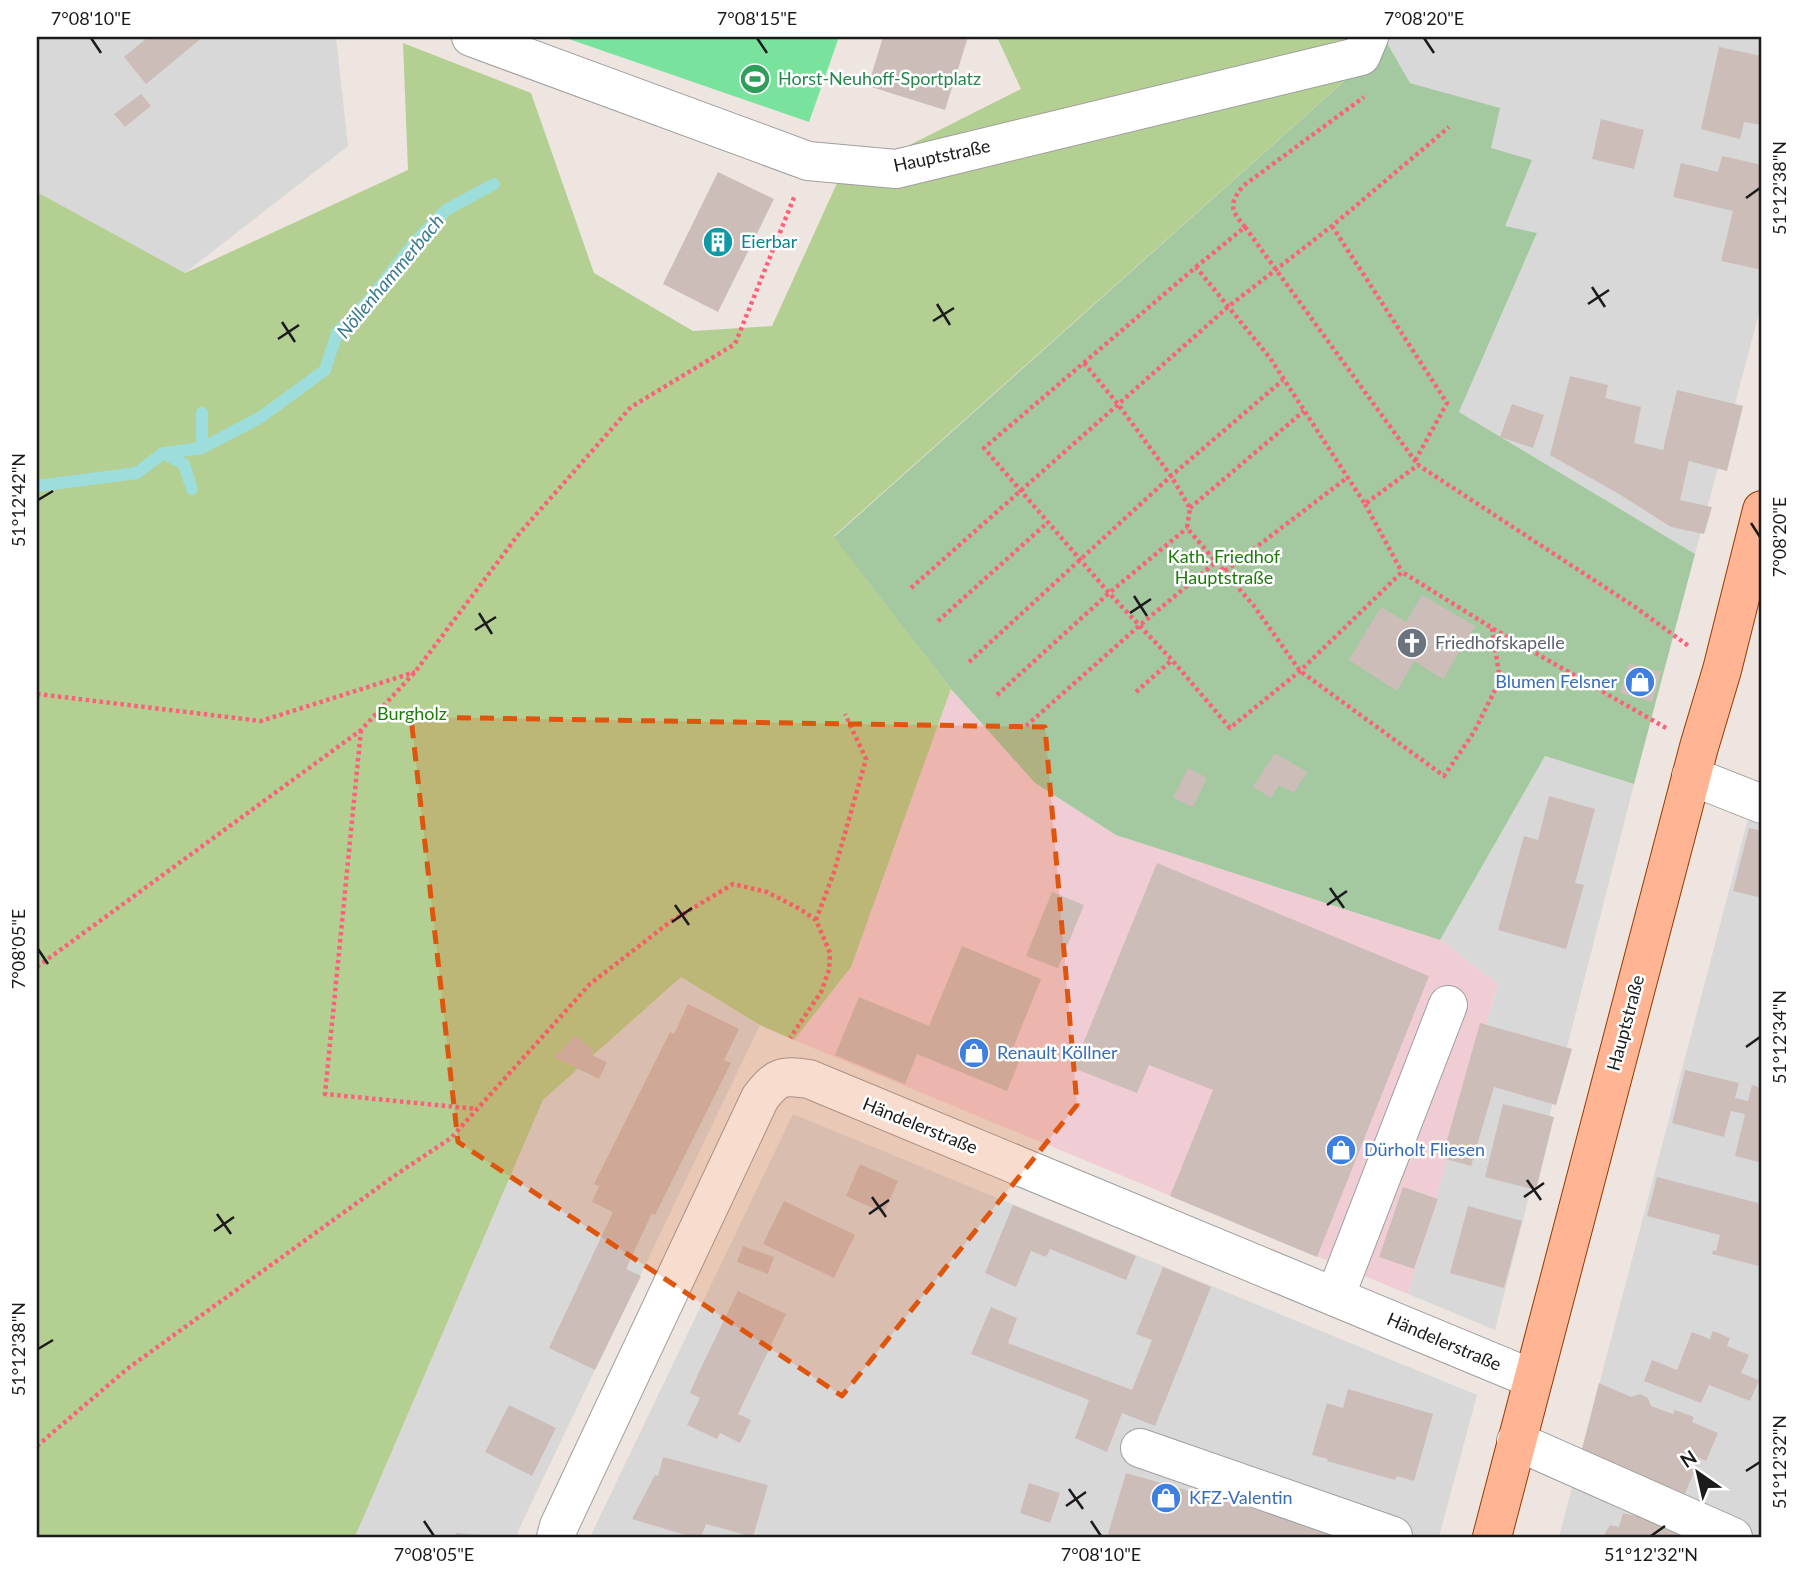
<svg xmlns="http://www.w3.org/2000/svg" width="1799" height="1574" viewBox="0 0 1799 1574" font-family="Lato,sans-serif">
<rect width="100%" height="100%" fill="#eee5e0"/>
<path fill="#d9d8d8" d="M37,37h299l12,109 -163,127 -148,-81z
M1389,37h373v265l-67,252 -236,-142 78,-178 -33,-7 -13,-79 8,-40 -89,-25 -23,-40z
M1545,756l89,28 -139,546 -87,-36 90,-310 -58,-44z
M1762,765v772h-203z
M681,977l79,48 -242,506 -1,6h-162l188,-437z
M793,1114l684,281 -38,142h-849z"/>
<path fill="#f0cdd5" d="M951,689l84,94 81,52 324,105 58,44 -90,310 -614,-254 57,-73z"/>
<path fill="#b4cf92" d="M997,37h385l5,6 -553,493 117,153 -100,278 -57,73 -34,-15 -79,-48 -138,123 -188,437h-318v-1345l148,81 223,-103 -5,-127 128,50 63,180 99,58 79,-5 66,-145 183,-92z"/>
<path fill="#a4c8a0" d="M1387,43l23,40 90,25 -9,40 41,12 -27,66 32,7 -78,179 236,142 -61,230 -89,-28 -105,184 -324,-105 -81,-52 -84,-94 -117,-152z"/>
<path fill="#79e29d" d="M563,37h276l-30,85z"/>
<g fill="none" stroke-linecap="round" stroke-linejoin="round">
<path stroke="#9ddedc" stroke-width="12" d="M202,413v35
M163,453l21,11 8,25
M37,486l100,-13 26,-20 39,-5 59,-31 64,-47 12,-37 34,-35 44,-56 31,-32 48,-26"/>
</g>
<path fill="#cdbdb9" d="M148,37h55l-57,47 -22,-27z
M883,37h85l-23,73 -77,-24z
M1719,47l43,9v69l-18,-3 -4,17 -39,-10z
M141,94l10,12 -26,21 -11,-13z
M1601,119l43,11 -10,39 -42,-10z
M1722,156l40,9v105l-41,-9 12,-50 -60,-14 8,-34 37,9z
M718,172l56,27 -56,113 -55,-28z
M1570,376l38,9 -3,13 36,9 -7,36 29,7 14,-60 66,16 -16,65 -38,-10 -9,39 32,7 -8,27 -33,-7 -52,-33 -69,-39z
M1512,404l32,11 -11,33 -33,-11z
M1422,595l53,31 -32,53 -29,-18 -17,30 -48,-31 32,-53 25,15z
M1629,663l32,9 -9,30 -32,-9z
M1275,753l32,19 -13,21 -15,-8 -8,13 -18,-11z
M1188,768l19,10 -14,29 -20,-9z
M1549,796l46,13 -20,74 9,2 -18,64 -68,-19 26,-94 14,4z
M1749,828l13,3v67l-29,-7z
M1157,863l272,113 -112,281 -147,-61 43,-106 -64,-25 -12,28 -64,-25z
M1052,892l32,13 -26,63 -32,-12z
M962,946l79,33 -28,69 10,4 -16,39 -90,-37 -12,30 -70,-29 24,-58 70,29z
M688,1004l51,25 -15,31 7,3 -76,152 -3,-2 -26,56 15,7 -46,94 -46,-22 64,-136 -21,-10 7,-16 -5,-2 76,-152 4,2z
M1480,1023l92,26 -16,56 -62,-18 -23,79 -29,-8z
M575,1036l19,15 -3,4 16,7 -8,17 -45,-22z
M1685,1070l54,13 -4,15 13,3 4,-16 10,3v75l-27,-7 10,-42 -14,-3 -7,26 -52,-14z
M1503,1104l51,13 -18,73 -51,-13z
M860,1164l38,17 -14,32 -38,-17z
M1657,1177l105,27v63l-50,-13 1,-4 3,1 4,-16 -73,-19z
M1403,1187l35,12 -24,70 -35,-12z
M784,1201l71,34 -21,43 -71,-34z
M1013,1205l123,51 -10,24 -76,-31 -4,8 -15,-6 -15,36 -31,-14z
M1468,1206l54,15 -18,67 -54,-15z
M743,1246l31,11 -6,17 -31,-12z
M1163,1267l48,20 -56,139 -33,-13 -15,39 -32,-14 14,-38 -118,-46 20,-47 26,11 -9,25 124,47 20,-50 -16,-6z
M738,1291l48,23 -48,100 13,6 -11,23 -20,-10 -3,6 -30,-14 13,-27 -10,-5 8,-19z
M1713,1331l17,7 -3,8 22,9 -8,18 18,7 -9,21 -41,-16 -8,18 -57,-22 8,-21 25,10 15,-38 18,7z
M1599,1383l32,14 9,-3 8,4 3,8 22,8 2,-4 19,7 -2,5 26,11 -12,28 -6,-3 -17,40 -102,-45z
M1348,1389l85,25 -19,67 -17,-5 -2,4 -68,-19 1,-2 -16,-4 15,-52 16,5z
M509,1405l47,23 -24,48 -47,-24z
M663,1457l105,28 -15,52 -47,-13 -5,13h-9l-60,-18 23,-44 3,1z
M1126,1473l223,63v1h-242z
M1029,1483l31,10 -10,30 -30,-10z
M1623,1513l13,3 1,-2 26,9v5l23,9h-83l7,-12 9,2z
M456,1533l25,2v2h-25z"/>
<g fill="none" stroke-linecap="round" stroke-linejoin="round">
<g stroke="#9f9f9f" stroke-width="40">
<path id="minor" d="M471,37l337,124 88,8 465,-113 8,-19
M1691,776l71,28
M1335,1297l113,-292
M1516,1441l217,96
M1140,1448l253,88
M556,1537l3,-11 201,-428c17,-22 22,-23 49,-19l724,300"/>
</g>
<g stroke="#933b00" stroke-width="40">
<path id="major" d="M1492,1537l207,-790 23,-77 40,-160"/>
</g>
<path stroke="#ff6079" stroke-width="4.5" stroke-dasharray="3.5 3.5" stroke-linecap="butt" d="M1332,226l115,177 -32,58
M1245,227l173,238
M1196,267l49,-40c-14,-17 -17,-22 -2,-41l121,-89
M1084,363l33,40 54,73 19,32 -3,20 67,78 46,65 144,105 30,-44 26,-52 -8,-52
M1365,504l37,68
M1190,508l114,-97
M1225,571l123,-94
M911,588l318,-282 103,-80 117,-99
M938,621l109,-98
M969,662l202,-186 112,-96
M1136,692l36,-32
M37,694l224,27 154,-49
M997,695l112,-102 78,-65
M1026,726l114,-101 77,-64
M1666,728l-174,-100 -90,-56 -102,99 -70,57 -58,-68 -63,-67 -125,-145 212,-181 74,91 95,146 53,-39 217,142 55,40
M361,730l-36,364 152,15
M816,920l18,-48 32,-113 -21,-45
M37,967l324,-237 54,-58 103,-137 113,-128 104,-63 60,-149
M37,1446l90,-77 270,-195 54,-36 139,-154 80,-62 63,-38 34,8 33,17 16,11 14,33 -1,17 -8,22 -31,46"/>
<use href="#minor" stroke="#fff" stroke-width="38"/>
<use href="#major" stroke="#ffb494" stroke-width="38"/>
</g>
<path fill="#de560d" fill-opacity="0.2" stroke="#de560d" stroke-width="5" stroke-dasharray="14 9" stroke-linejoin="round" d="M411,717l634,10 32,378 -235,291 -384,-254z"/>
<path fill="none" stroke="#1b1b1b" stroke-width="2.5" d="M91,38l10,15M757,38l10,15M1424,38l10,15M1746,198l14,-10M1592,287l13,20M937,304l13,21M1588,304l21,-14M933,321l21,-13M282,322l13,20M278,339l21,-14M38,500l15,-9M1751,523l9,14M1134,596l13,20M479,613l13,21M1130,613l21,-14M475,630l21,-13M1330,888l14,20M675,905l14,20M1327,905l20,-14M672,922l20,-14M38,949l10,15M1746,1047l14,-10M1527,1180l14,20M872,1197l14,20M1524,1197l20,-14M217,1214l14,20M869,1214l20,-14M214,1231l20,-14M38,1349l15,-9M1746,1471l14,-9M1069,1489l14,20M1066,1506l20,-14M424,1521l10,15M1091,1521l10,15M1651,1536l14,-10"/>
<defs>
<g id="stadium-disc" transform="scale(1.575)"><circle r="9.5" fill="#2e9e5b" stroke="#fff"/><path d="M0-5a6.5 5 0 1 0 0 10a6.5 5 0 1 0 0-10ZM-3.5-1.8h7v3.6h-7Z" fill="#fff"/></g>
<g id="building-disc" transform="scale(1.575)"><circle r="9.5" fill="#0f9aa8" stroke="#fff"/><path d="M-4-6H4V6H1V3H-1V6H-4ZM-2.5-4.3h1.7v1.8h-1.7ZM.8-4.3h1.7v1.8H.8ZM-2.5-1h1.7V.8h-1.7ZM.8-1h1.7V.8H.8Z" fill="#fff"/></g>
<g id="church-disc" transform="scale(1.575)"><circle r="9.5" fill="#6b7280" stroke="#fff"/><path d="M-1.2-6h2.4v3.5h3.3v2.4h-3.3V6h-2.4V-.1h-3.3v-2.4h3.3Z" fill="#fff"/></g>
<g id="shop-disc" transform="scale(1.575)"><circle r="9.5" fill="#3f7fe0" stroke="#fff"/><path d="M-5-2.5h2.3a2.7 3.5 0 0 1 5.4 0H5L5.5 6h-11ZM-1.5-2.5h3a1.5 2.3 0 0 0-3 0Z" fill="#fff"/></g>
</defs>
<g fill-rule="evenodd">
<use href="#stadium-disc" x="755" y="79"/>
<use href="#building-disc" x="718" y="242"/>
<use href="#church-disc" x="1412" y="643"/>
<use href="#shop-disc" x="1640" y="682"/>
<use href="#shop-disc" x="974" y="1053"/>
<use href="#shop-disc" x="1341" y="1150"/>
<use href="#shop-disc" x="1166" y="1498"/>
</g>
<g text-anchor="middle" stroke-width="5" stroke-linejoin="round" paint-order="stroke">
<g font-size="18" fill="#27864d" stroke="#fff" text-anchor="start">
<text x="778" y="85">Horst-Neuhoff-Sportplatz</text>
</g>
<g font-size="18" fill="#1b1b1b" stroke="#fff">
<text transform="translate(942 156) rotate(-12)" y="6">Hauptstraße</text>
<text transform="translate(1626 1023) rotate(-75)" y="6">Hauptstraße</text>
<text transform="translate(920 1126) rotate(22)" y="6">Händelerstraße</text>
<text transform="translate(1444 1342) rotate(23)" y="6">Händelerstraße</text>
</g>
<g font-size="18" fill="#0d838f" stroke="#fff" text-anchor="start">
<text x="741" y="248">Eierbar</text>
</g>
<g font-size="18" fill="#1b7d06" stroke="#fff">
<text x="1224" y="563">Kath. Friedhof<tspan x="1224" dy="21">Hauptstraße</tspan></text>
<text x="412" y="720">Burgholz</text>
</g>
<g font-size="18" fill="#5b616d" stroke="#fff" text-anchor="start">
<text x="1435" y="649">Friedhofskapelle</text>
</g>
<g font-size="18" fill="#366cbe" stroke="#fff" text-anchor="start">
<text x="1617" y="688" text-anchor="end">Blumen Felsner</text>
<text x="997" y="1059">Renault Köllner</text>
<text x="1364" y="1156">Dürholt Fliesen</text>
<text x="1189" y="1504">KFZ-Valentin</text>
</g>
<g font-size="19" font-style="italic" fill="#3a7b8f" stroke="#fff">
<text transform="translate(390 276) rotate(-50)" y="7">Nöllenhammerbach</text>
</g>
</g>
<rect width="1799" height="1574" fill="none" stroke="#ffffff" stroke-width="77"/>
<g transform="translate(1698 1473) rotate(326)" stroke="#ffffff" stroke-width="5" paint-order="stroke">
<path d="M0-5L12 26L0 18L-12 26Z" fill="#1b1b1b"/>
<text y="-10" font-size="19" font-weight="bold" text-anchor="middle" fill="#1b1b1b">N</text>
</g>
<rect x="38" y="38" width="1722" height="1498" fill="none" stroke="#1b1b1b" stroke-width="2.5"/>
<g font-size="18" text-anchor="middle" fill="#1b1b1b">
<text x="91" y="25">7°08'10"E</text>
<text x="757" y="25">7°08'15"E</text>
<text x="1424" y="25">7°08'20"E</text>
<text transform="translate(1780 188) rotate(-90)" y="6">51°12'38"N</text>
<text transform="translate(19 500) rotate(-90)" y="6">51°12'42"N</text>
<text transform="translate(1780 537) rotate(-90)" y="6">7°08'20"E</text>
<text transform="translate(19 949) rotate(-90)" y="6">7°08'05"E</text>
<text transform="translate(1780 1037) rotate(-90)" y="6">51°12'34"N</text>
<text transform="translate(19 1349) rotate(-90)" y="6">51°12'38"N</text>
<text transform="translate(1780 1462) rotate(-90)" y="6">51°12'32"N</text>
<text x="434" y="1561">7°08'05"E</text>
<text x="1101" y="1561">7°08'10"E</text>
<text x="1651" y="1561">51°12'32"N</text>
</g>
</svg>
